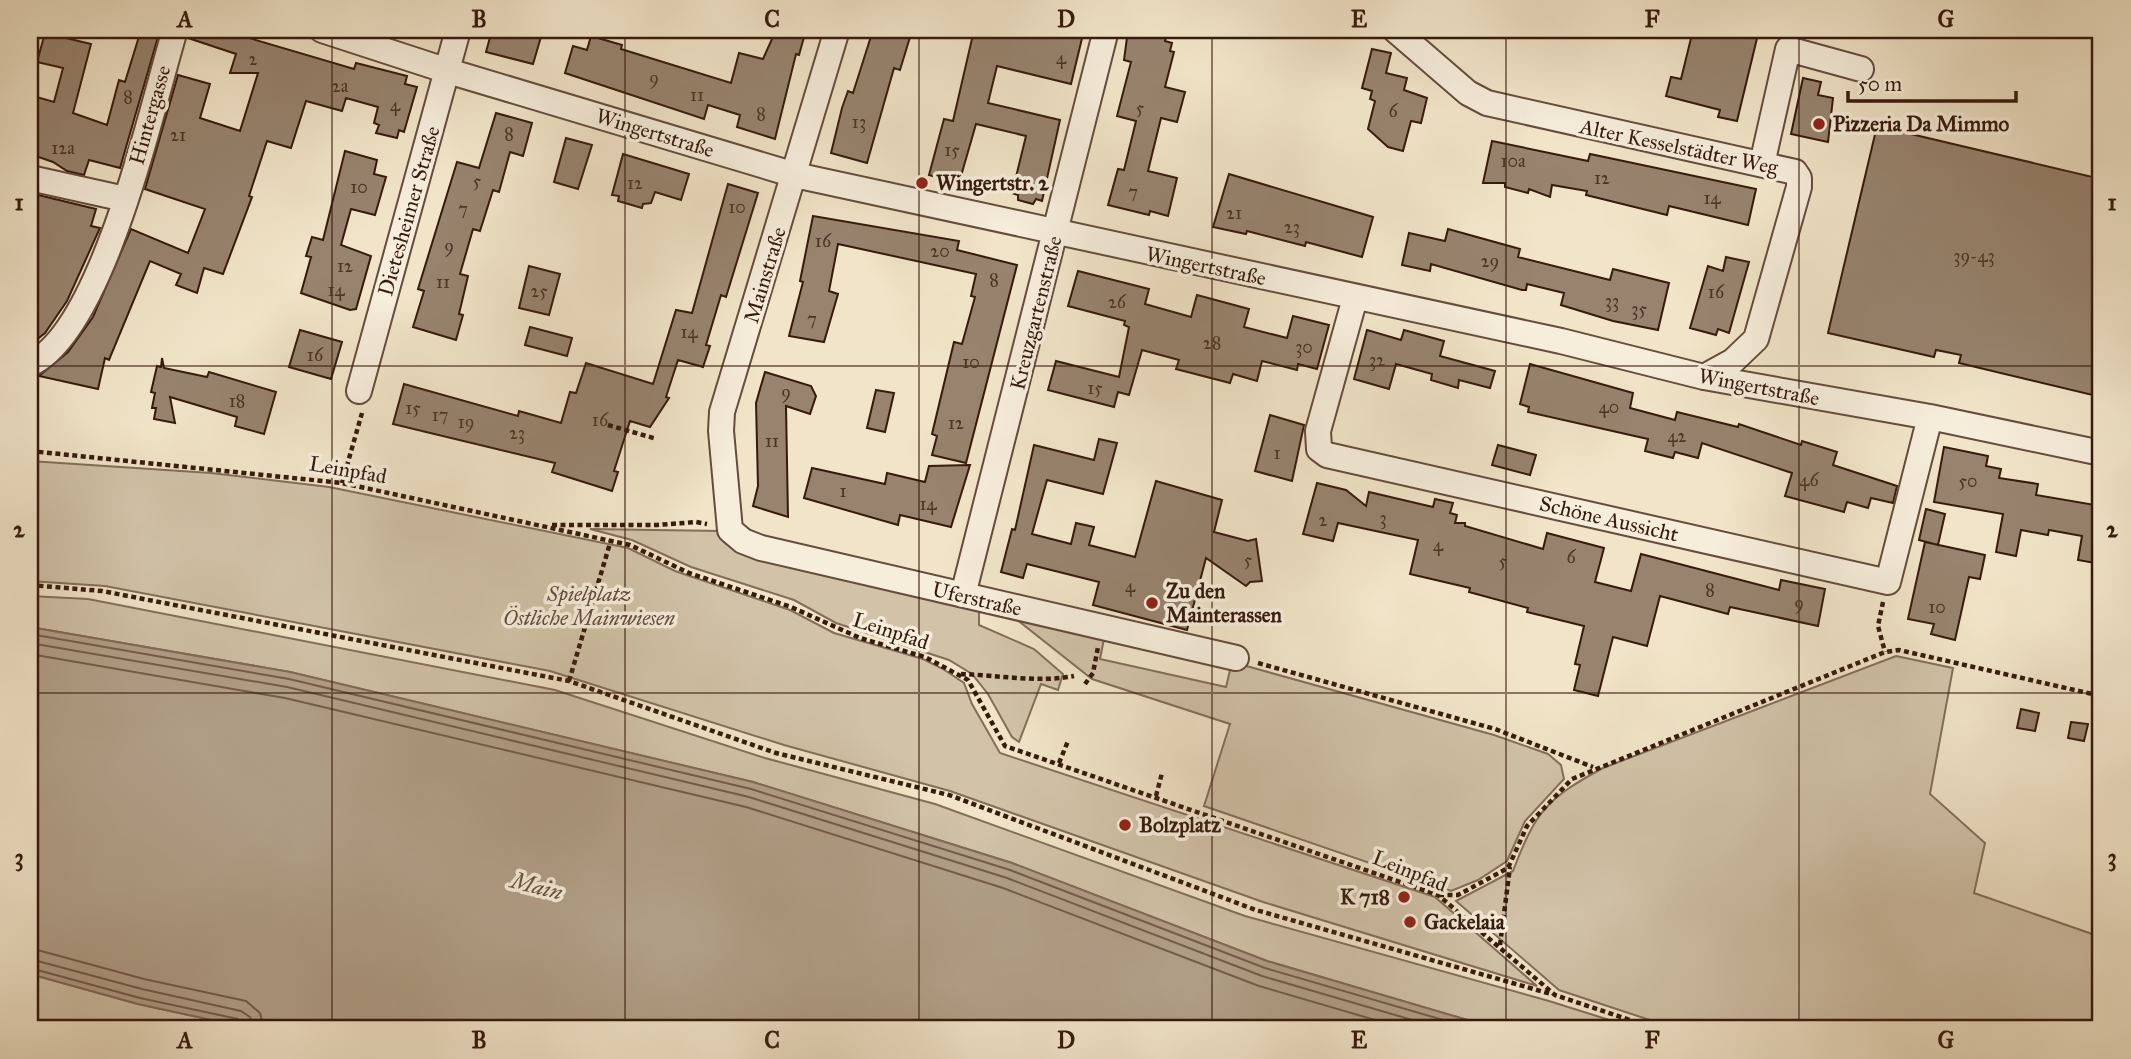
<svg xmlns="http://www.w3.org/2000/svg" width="2131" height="1059" viewBox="0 0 2131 1059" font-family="'IM FELL Great Primer',serif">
<rect width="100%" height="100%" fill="#f1e4c8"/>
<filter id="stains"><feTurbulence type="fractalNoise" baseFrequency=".00286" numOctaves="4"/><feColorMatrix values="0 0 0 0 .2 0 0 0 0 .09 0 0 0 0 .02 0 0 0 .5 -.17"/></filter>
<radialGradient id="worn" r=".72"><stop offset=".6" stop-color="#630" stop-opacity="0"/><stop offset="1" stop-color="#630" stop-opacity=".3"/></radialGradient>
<path fill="#d1c2a8" stroke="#846e5a" stroke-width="2" d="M30,461l181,12 118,14 299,61 47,23 115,39 44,23 89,26 20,10 21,14 8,21 28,49 435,144 102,89 -274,-84 -313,-111 -166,-46 -234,-74 -445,-85 -75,-5z
M590,529l131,2 5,13 30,10 223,56v15l55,24 29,25 -5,16 -17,-6 -22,58 -7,-5 -24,-43 -16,-20 -23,-14 -113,-37 -42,-23 -103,-33 -59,-27z
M30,596l58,3 467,91 210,68 170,46 310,112 304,85 89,28h-140l-231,-68 -255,-98 -259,-81 -463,-110 -260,-45z
M1016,619l88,20 -4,20 126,28 6,-25 262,73 54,19 13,11 3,14 -39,42 -18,40 -29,19 -27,11 -247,-85 26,-82 -138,-45z
M1896,656l57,12 -23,126 55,49 -11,50 127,44v92h-424l-118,-39 -103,-89 57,-30c23,-60 33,-72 90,-103z
M30,974l108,30 115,25h-223z"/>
<path fill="#b19f88" stroke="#806a57" stroke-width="2" d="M30,627l260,45 463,110 259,81 255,98 231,68h-1245l-115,-25 -108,-30z"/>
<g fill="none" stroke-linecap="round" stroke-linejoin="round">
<path stroke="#745c4a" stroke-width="2" d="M30,634l259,45 462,110 259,81 255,98 209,61
M30,643l257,44 462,110 258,81 255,98 181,53
M30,654l255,44 461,109 257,81 256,98 147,43
M30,948l114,31 102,22 14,12 4,16
M30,959l112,30 99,22 9,6 4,12
M30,968l110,30 98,21 7,10"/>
</g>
<path fill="#97836e" stroke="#361a0d" stroke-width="2" d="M141,30h19l-40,138 -31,-8 -5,15 -17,-4 -14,-9 -23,-8v-59l24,7 9,-34 -26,-6 8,-29 46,11 -18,69 34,12 12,-45 6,2z
M189,30h33l132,39 2,-6 51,13 -2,8 12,3 -13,45 -5,-2 -2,8 -21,-5 3,-8 -5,-2 4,-16 -32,-9 -4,13 -36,-10 -15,47 -24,-7 -18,55 3,1 -29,77 -19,-6 -7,25 -21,-8 5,-11 -31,-13 -41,99 -4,-2 -7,31 -59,-13 29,-24 25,-35 38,-88 57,24 17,-44 -60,-20 33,-114 32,9 -10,34 40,13 18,-58h-28l6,-19 -48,-16z
M492,30h51l-10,34 -47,-12z
M776,30h30l-7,25 -3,-1 -21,85 -38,-12 3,-12 -32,-10 -4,14 -139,-46 8,-27 14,4 4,-14 31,9 -1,4 110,34 8,-30 24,6z
M873,30l37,7 -10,33 -6,-2 -27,95 -36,-10 11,-45 6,-17 5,2z
M974,30h110l-13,54 -74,-18 -9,37 72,17 -18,81 -6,-2 -3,5 -15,-4v-5l-6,-2 14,-57 -50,-12 -17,59 -30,-8 15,-56 9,2z
M1128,30h40l-3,11 7,2 -2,8 4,1 -9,35 20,5 -8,30 -16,-4 -13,53 29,7 -9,38 -18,-5 -1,4 -41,-10 10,-36 6,1 12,-49 -19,-5 14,-54 -7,-2z
M1693,30h66l-22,91 -19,-4 2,-7 -54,-14 5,-19 10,2z
M1372,49l19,4 -5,20 21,5 -3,12 23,8 -6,25 -10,-2 -8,30 -15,-4 -20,-18 7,-28 -5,-2 2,-8 -10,-3z
M1803,78l18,4 -3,13 15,3 -5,44 -37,-8z
M496,113l36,10 -9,33 -13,-4 -11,40 -6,-2 -13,41 -7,-2 -13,45 8,2 -9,38 4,1 -7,25 -43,-13 11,-36 -6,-2 39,-127 22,6z
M1877,126l224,53v218l-142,-34 2,-8 -25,-5 -2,7 -106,-24z
M566,138l26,7 -14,44 -24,-7z
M1492,141l96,20 2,-7 166,35 -8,36 -79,-19 -2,9 -81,-20 1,-4 -35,-6 -2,12 -21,-8 -1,4 -23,-6v-4h-22z
M345,151l32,9 -3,14 12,3 -11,38 -24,-6 -10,36 30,11 -15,53 -6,1 -49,-17 10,-36 -5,-1 6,-19 11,3z
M623,154l66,20 -8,26 -26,-8 -4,11 -8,1 -1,4 -24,-7 1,-5 -7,-1z
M1229,174l144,43 -11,40 -56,-15 -1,4 -58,-15 -1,3 -33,-7z
M728,184l30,9 -32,104 -5,-2 -15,50 4,1 -7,21 -25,-7 -12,37 3,1 -19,29 -20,-6 -16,50 4,1 -6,19 -60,-19 3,-9 -162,-39 11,-40 114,32 1,-5 42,12 9,-31 6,1 10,-30 67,21 23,-74 16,3z
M30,193l66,16 -5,17 9,2 -33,73 -22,32 -15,12z
M813,216l146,25 -2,9 60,15 -51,198 -34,-8 5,-19 -5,-2 22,-92 8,2 13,-47 -4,-1 5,-22 -138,-30 -9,47 9,3 -14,48 -35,-6 14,-54 -3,-1z
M1448,229l72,20 -2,8 92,23 3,-11 56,14 -11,47 -45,-9 -52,-16 3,-12 -37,-9 -1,6h-4l-91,-26 -1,7 -28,-6 7,-32 36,8z
M1726,257l23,5 -20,71 -11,-4 -2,6 -26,-7 18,-62 15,5z
M529,266l31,8 -11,41 -30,-7z
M1078,271l71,18 -4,15 46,13 6,-22 52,14 -5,18 43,11 6,-22 36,9 -12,44 -19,-5 -1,6 -35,-9 -5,20 -24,-7 -3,9 -54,-14 3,-9 -37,-10 -13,45 -11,-3 -4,15 -66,-17 8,-29 63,16 10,-50 -5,-2 1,-4 -57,-15z
M530,327l42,11 -5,18 -42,-11z
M300,330l42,12 -11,37 -42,-12z
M1367,330l34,10 3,-10 40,11 -4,15 55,15 -5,17 -31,-8 -1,8 -27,-8 1,-6 -36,-10 -7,25 -35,-10z
M162,358l2,10 43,9 2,-5 67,20 -12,42 -29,-8 2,-9 -67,-20 5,26 -21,-4 2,-11h-4l3,-15 -4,-1 6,-26 4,1z
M1530,364l103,29 -3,15 45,12 2,-8 61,15 1,-3 62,21 1,-4 35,11 -4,13 64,21 -4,17 -22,-5 -3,10 -21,-6 -3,10 -59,-16 7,-23 -90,-30 -4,15 -23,-6 -2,6 -28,-7 3,-12 -120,-27 1,-5 -9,-3z
M765,372l46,14 5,10 -6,18 -24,-8 2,111 -35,-11 5,-20 -2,-83z
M876,390l18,3 -9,39 -18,-4z
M1270,415l34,10 -12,56 -37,-10z
M1099,439l18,4 -14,51 -56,-14 -15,54 39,10 5,-21 18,4 -5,18 46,12 21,-76 66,19 -8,32 34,9 8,-2 6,42 -12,1 -4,4 -40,-28 -19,72 -94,-25 6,-23 -72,-18 -4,14 -22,-6 11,-43 3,1 19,-85 60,15z
M1498,445l38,10 -6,20 -38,-10z
M1944,447l44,9 -2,10 15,3 -2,9 39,6 -2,11 65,11v58l-23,-4 4,-24 -33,-6 -1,5 -27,-5 -5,26 -20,-4 7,-38 -69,-12z
M970,465l-19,62 -51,-12 -2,10 -94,-27 8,-30 73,16 2,-11 38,9 4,-16z
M1317,483l29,7 20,16 3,-14 64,15 2,-8 18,4 -3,10 7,2 -2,8h10v3l78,23 4,-16 57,15 -9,34 36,9 10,-37 138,36 2,-10 44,9 -7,37 -88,-19 -2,7 -68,-18 -13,50 -34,-9 -15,59 -24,-6 6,-25 -5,-1 9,-38 -57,-14 1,-4 -59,-16 1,-4 -60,-14 8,-34 -80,-17 -5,18 -30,-7z
M1926,509l19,5 -7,31 -19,-5z
M1925,542l60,13 -5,24 -11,-2 -14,63 -24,-6 3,-10 -26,-5z
M2021,709l18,4 -4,18 -18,-3z
M2071,722l17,2 -4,17 -16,-3z"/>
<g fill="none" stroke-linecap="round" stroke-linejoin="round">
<g stroke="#654c3c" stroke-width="28">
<path id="minor" d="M322,30l126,41 347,104 766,166 143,36 226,40 171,36
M837,30l-115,382 -1,19 9,99 13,11 18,7 475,110
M1395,30l73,63 19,10 308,69 4,6v9l-43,152 -23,22 -29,16
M1762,164l26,-115 73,20
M30,178l95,21
M1355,298l-37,133 1,18 8,6 561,127 42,-165
M30,364c73,-32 122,-258 145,-334
M359,391l99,-361
M963,595l143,-565"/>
</g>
<path stroke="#361a0d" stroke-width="4.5" stroke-dasharray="5 3.5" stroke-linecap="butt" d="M608,425l49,14
M30,451l312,32 288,62 59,28 102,34 69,31 65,19 43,23 37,66 433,149 117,100 102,34
M342,483l20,-70
M552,525h105l39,-3 11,2
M30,585l72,6 467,90 207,72 173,42 307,115 295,84
M1883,602l-5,24 7,26
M1258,663l237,66 98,38
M961,674c35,1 79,9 113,2
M569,681l42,-141
M1085,684l8,-11 5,-26
M1059,763l9,-22
M1156,796l6,-23
M1439,895h19l50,-27 19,-42 45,-47 313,-127 14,-2 202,46
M1500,945l10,-78"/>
<use href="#minor" stroke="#f6eddb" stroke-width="24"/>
</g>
<path fill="none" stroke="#361a0d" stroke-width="2" stroke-opacity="0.55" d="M332,30v999M625,30v999M919,30v999M1212,30v999M1506,30v999M1799,30v999M30,366h2071M30,693h2071"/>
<g fill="#8f2418" stroke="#f6eddb" stroke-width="2.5">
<circle cx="1819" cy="124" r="7"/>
<circle cx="922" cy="183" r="7"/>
<circle cx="1152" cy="603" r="7"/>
<circle cx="1125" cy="825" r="7"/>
<circle cx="1404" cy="897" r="7"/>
<circle cx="1410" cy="922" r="7"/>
</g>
<g text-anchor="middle" stroke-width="7" stroke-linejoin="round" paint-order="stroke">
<g font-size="18" fill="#4e3425">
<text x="1061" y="64">4</text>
<text x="253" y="65">2</text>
<text x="654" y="84">9</text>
<text x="340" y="92">2a</text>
<text x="697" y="101">11</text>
<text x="128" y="103">8</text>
<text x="395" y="111">4</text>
<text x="1140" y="114">5</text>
<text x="1393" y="117">6</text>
<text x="761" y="120">8</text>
<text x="859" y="128">13</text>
<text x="509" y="140">8</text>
<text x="178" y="141">21</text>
<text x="63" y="154">12a</text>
<text x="952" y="156">15</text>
<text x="1513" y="167">10a</text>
<text x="1602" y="184">12</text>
<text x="477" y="187">5</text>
<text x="635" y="189">12</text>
<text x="359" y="193">10</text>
<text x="1133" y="198">7</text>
<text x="1712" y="204">14</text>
<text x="737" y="213">10</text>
<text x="463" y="215">7</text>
<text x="1234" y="219">21</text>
<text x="1292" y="233">23</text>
<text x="823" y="247">16</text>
<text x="449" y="252">9</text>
<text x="940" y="257">20</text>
<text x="1974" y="262">39-43</text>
<text x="1490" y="267">29</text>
<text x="345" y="272">12</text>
<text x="994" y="286">8</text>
<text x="443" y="288">11</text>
<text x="336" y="296">14</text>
<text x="539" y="297">25</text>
<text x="1716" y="298">16</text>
<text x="1612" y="307">33</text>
<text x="1117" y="308">26</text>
<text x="1639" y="315">35</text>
<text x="812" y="325">7</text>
<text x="689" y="338">14</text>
<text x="1212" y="349">28</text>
<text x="1304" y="353">30</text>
<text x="315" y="361">16</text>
<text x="1377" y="366">32</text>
<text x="971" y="368">10</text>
<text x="1095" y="394">15</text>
<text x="786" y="398">9</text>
<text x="237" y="407">18</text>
<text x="1609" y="413">40</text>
<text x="413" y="414">15</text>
<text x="440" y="421">17</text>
<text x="600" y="426">16</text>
<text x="466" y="428">19</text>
<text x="956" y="429">12</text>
<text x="517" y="439">23</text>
<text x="1677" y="442">42</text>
<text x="772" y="447">11</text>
<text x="1277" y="459">1</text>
<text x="1809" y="486">46</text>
<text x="1968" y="487">50</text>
<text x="843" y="497">1</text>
<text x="928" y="510">14</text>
<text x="1383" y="524">3</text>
<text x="1323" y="526">2</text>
<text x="1438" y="551">4</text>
<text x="1571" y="563">6</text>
<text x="1248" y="566">5</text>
<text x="1503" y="567">5</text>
<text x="1130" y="592">4</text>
<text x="1710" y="596">8</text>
<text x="1799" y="609">9</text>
<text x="1937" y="613">10</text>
</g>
<g font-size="21" fill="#361a0d" stroke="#f6eddb">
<text transform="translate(150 115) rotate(-74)" y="7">Hintergasse</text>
<text transform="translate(655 133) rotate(17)" y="7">Wingertstraße</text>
<text transform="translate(1679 147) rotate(12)" y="7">Alter Kesselstädter Weg</text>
<text transform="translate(409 211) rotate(-74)" y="7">Dietesheimer Straße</text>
<text transform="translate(1206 266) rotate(12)" y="7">Wingertstraße</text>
<text transform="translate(765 275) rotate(-73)" y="7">Mainstraße</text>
<text transform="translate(1036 313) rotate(-76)" y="7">Kreuzgartenstraße</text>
<text transform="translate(1759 387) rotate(11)" y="7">Wingertstraße</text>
<text transform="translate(348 470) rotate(10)" y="7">Leinpfad</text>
<text transform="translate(1609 519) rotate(13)" y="7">Schöne Aussicht</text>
<text transform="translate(977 599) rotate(13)" y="7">Uferstraße</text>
<text transform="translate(891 631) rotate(18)" y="7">Leinpfad</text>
<text transform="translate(1410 871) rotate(22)" y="7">Leinpfad</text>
</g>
<g font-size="21" font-weight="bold" fill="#361a0d" stroke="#f6eddb" text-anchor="start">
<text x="1833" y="131">Pizzeria Da Mimmo</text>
<text x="936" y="190">Wingertstr. 2</text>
<text x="1166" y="598">Zu den<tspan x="1166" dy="24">Mainterassen</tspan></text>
<text x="1139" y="832">Bolzplatz</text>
<text x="1390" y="904" text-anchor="end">K 718</text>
<text x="1424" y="929">Gackelaia</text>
</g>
<g font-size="21" font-style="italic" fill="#644c3c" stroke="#f6eddb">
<text x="589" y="601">Spielplatz<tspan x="589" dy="24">Östliche Mainwiesen</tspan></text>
</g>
<g font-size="23" font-style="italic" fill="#674f3e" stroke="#f6eddb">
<text transform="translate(537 886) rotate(15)" y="8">Main</text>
</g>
</g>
<rect width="2131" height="1059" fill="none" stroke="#f1e4c8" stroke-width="77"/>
<path d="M1848 91v10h168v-10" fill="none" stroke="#361a0d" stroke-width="3.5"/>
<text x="1858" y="91" font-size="21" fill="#361a0d" stroke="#f6eddb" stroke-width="5" paint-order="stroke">50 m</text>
<rect x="38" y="38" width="2054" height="982" fill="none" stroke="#361a0d" stroke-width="2.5"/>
<g font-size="23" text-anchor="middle" font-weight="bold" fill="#361a0d">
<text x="185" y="27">A</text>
<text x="479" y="27">B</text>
<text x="772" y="27">C</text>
<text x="1066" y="27">D</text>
<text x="1359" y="27">E</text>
<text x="1652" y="27">F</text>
<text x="1946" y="27">G</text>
<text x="19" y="210">1</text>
<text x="2112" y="210">1</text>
<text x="19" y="537">2</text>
<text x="2112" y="537">2</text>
<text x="19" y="865">3</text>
<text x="2112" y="865">3</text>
<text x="185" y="1048">A</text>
<text x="479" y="1048">B</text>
<text x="772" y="1048">C</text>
<text x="1066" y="1048">D</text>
<text x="1359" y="1048">E</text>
<text x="1652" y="1048">F</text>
<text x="1946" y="1048">G</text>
</g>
<rect width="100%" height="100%" filter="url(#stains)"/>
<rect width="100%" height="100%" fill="url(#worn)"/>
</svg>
